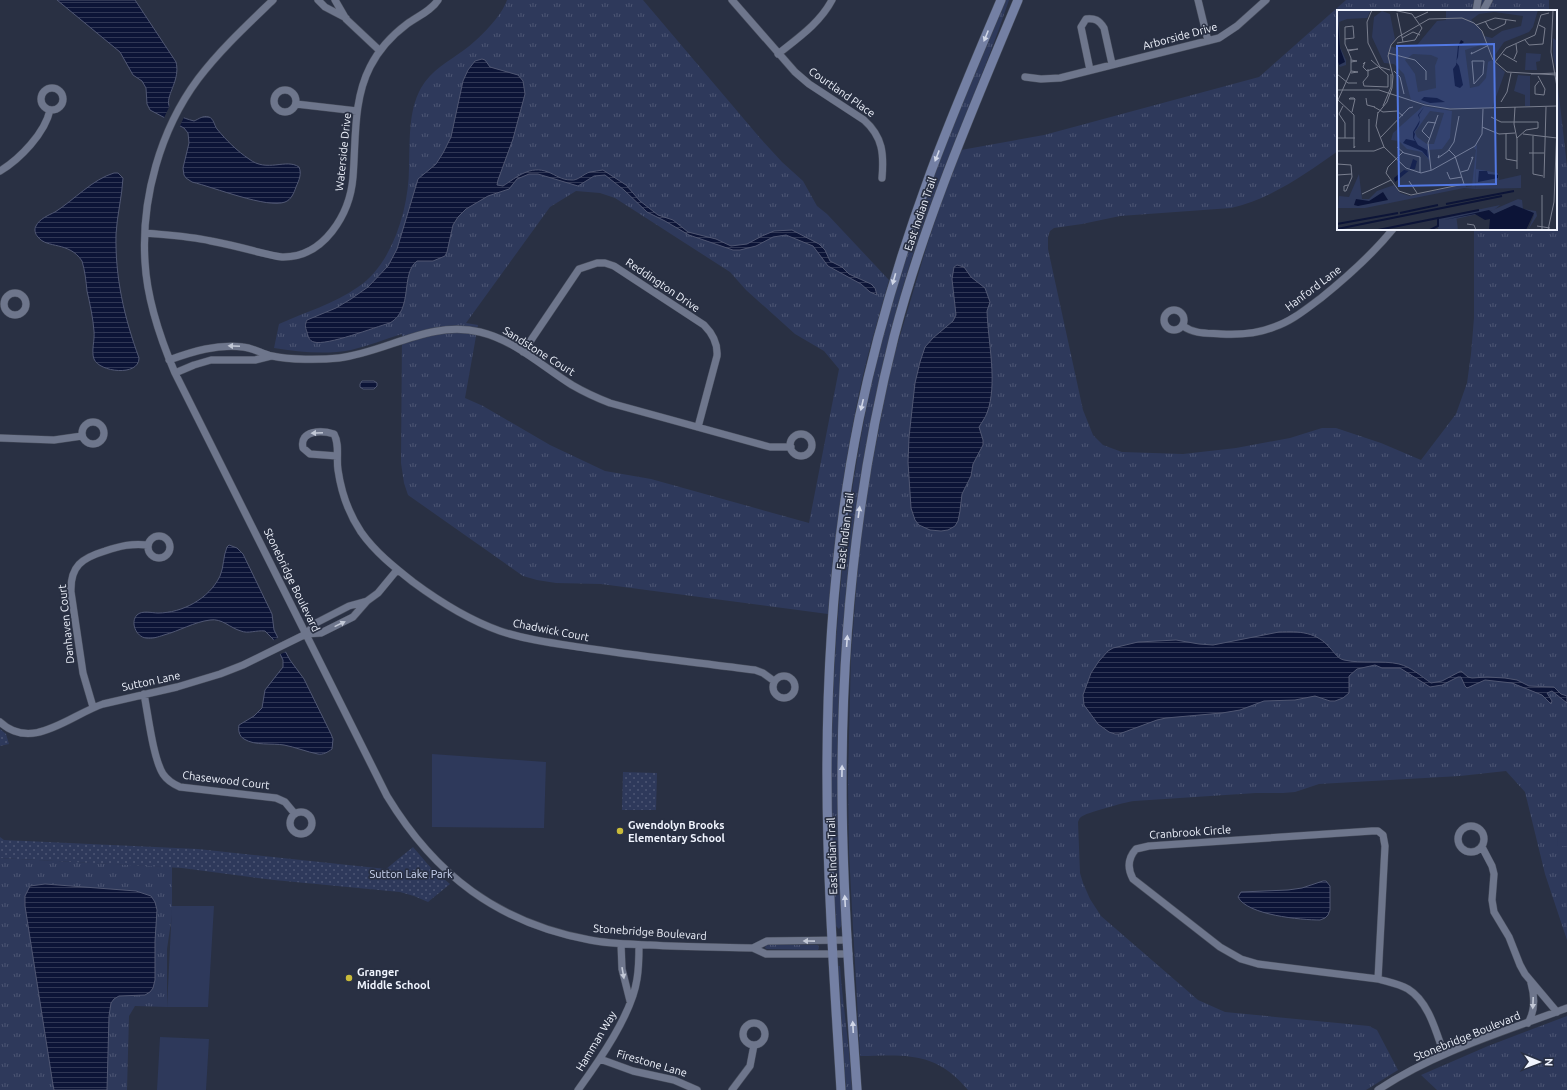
<svg xmlns="http://www.w3.org/2000/svg" width="1567" height="1090" viewBox="0 0 1567 1090" font-family="Ubuntu,sans-serif">
<defs>
<pattern id="grass-tufts" width="24" height="20" patternUnits="userSpaceOnUse"><rect width="24" height="20" fill="#2e395b"/><path d="M3 7l-1-3M5 7V3M7 7l1-3M15 17l-1-3M17 17v-4M19 17l1-3" fill="none" stroke="#4d5674"/></pattern>
<pattern id="park-dots" width="8" height="8" patternUnits="userSpaceOnUse"><rect width="8" height="8" fill="#2e395b"/><path d="M2 2h.1M6 6h.1" fill="none" stroke="#4d5674" stroke-width="1.8" stroke-linecap="round"/></pattern>
<pattern id="water-rules" width="6" height="5" patternUnits="userSpaceOnUse"><rect width="6" height="5" fill="#0c1437"/><path d="M0 2.5h6" fill="none" stroke="#303755"/></pattern>
</defs>
<rect width="100%" height="100%" fill="#293043"/>
<path fill="url(#grass-tufts)" fill-rule="evenodd" d="M507,0h136l117,138 22,24 21,19 14,25 10,8 62,66c-7,26 -15,52 -22,79 -21,84 -31,170 -39,255l-227,-30 -45,-1 -19,-3 -14,-4 -115,-81 -4,-12 -3,-20 1,-129c-17,5 -34,12 -51,16 -26,5 -52,2 -77,-2l5,-24c26,-12 55,-20 79,-37 35,-23 51,-80 51,-119 1,-26 -1,-57 12,-80 10,-18 27,-26 43,-38 14,-10 38,-34 43,-50zM576,191l24,2 15,5 115,74 16,18 49,44 29,17 15,18 -30,154 -158,-44 -46,-8 -55,-26 -67,-39 -18,-8 13,-73 -12,-2 84,-116z
M1006,0h3c-32,97 -78,188 -106,287 -60,207 -73,423 -61,638l-3,4 -3,-3c-10,-167 -4,-335 27,-500 10,-55 25,-109 41,-163 27,-90 66,-176 102,-263z
M1346,0h203v11h-211v140c-33,23 -67,48 -107,57l-111,8 -38,8 -28,4 -4,3 -2,6v12l35,161 10,25 10,10 19,7 61,2 53,-6 54,-10 32,-10h14l45,15 40,17 35,-46 11,-31 4,-29 3,-36v-89h82v-159l11,96v774l-22,-66 -20,-82 -19,-21 -46,5 -141,8 -24,8 -12,1h-27l-122,8c-8,1 -49,12 -53,16 -2,1 -2,3 -3,5l2,51 3,10 7,16 11,17 97,84 27,12 144,14 8,4 21,40 -32,20h-398c-32,-39 -62,-35 -108,-34l-11,-203 -1,-74 3,-123 8,-104 7,-56 25,-130 36,-121 17,-51 17,-44 83,-15 215,-58z
M0,858l172,9v48l-5,34v58l-32,-1 -6,10 -2,74h-127z
M766,944l52,1 1,3 -1,2 -51,-1 -2,-1z
M838,966h2c3,42 10,83 12,124h-6z
M1567,1016v74h-130l-16,-15 67,-29z"/>
<path fill="url(#park-dots)" d="M0,729l6,5 3,10 -9,2z
M623,772l34,1 -1,37h-34z
M0,837l4,3 194,9 188,20 27,-22 18,21 19,16 -22,18 -14,-6 -14,-4 -126,-12 -92,-12 -182,-10z"/>
<path fill="#2e395b" d="M432,754l114,8 -2,66 -112,-1z
M1558,810h9v14h-9z
M1558,832l9,1v13h-10z
M172,906h42l-6,101h-41z
M160,1037l49,2 -3,51h-49z"/>
<path fill="url(#water-rules)" stroke="#505773" d="M57,0h78l41,62c7,28 -31,46 18,59 5,-2 9,-6 15,-4 5,2 5,8 8,12 9,11 20,22 32,30 18,14 37,-1 50,8 3,7 0,13 -3,20 -2,6 -5,13 -11,15 -17,7 -72,-15 -93,-20l-6,-4 -2,-3 -1,-7 6,-25 -1,-10 -4,-5 -34,-18 -3,-6 -1,-16 -4,-7 -9,-6 -13,-23z
M482,59l3,1 5,7 28,8 5,6 2,13 -12,45 -15,41 -1,5 6,1c14,-9 27,-21 45,-14 8,3 13,8 23,8 7,1 12,-6 19,-8 4,-1 9,-1 13,-2l23,15 14,16 18,14 15,5 15,12 28,7 15,7 16,-2 15,-8 12,-5 18,-1 27,14 6,6 5,11 12,6 7,7 22,10 4,4 2,7 -7,-3 -9,-8 -33,-18 -15,-20 -27,-11 -13,2 -17,9 -16,4h-7l-44,-15 -24,-14 -18,-9 -23,-22 -19,-15 -11,1 -16,10 -40,-12h-9l-12,5 -8,10 -21,7 -22,13 -8,8 -5,8 -6,27 -2,4 -12,5h-16c-17,13 -3,48 -27,62 -15,4 -63,23 -76,19 -5,-1 -6,-6 -7,-10 -2,-5 -2,-8 0,-12l29,-12 15,-9 17,-12 20,-21 9,-17 21,-70 18,-15 7,-11 8,-16 12,-56 5,-11 7,-9z
M114,173h4l5,5c-1,19 -6,37 -7,56 -1,43 8,83 23,124 0,19 -40,14 -45,1 -3,-8 1,-19 0,-28 -1,-13 -4,-27 -7,-40 -1,-10 -2,-20 -5,-30 -13,-20 -35,-12 -44,-24 -3,-3 -4,-8 -2,-11 3,-7 13,-11 19,-14 19,-12 38,-33 59,-39z
M957,265l7,2 7,10 14,11 5,14 -3,9c1,31 11,73 0,102 -2,5 -5,9 -8,14l4,13v5l-10,19 -2,12 -9,18 -2,17 -2,10 -3,5 -7,4 -7,1 -11,-1 -11,-5 -4,-5 -4,-12 -3,-46 1,-25 6,-54 5,-21 5,-15 8,-9 20,-17 3,-6 -4,-36 2,-12z
M362,381h12l3,2v3l-3,3h-11l-3,-2v-3z
M229,545l8,3 6,6 29,60 2,16 4,8 12,22 14,19 27,55 2,5 -1,10c-4,3 -9,6 -14,5 -11,-2 -23,-7 -34,-9 -12,-2 -29,1 -40,-6 -5,-3 -6,-9 -5,-14l15,-9 8,-8 3,-18 18,-23v-7l-10,-21 -8,-8c-9,-1 -17,3 -24,0 -11,-3 -19,-13 -31,-11 -16,2 -31,11 -46,15 -6,2 -12,4 -18,3 -10,-1 -16,-16 -9,-23 5,-5 15,-2 21,-2 24,0 51,-14 62,-37 4,-9 3,-20 7,-29z
M1279,632c20,-1 38,0 51,16 4,4 8,11 14,12 18,4 38,0 55,4 12,3 22,12 32,19l11,-2 19,-10 7,6 4,1 15,-1 18,1 12,2 12,6 25,1 7,7 6,2v7l-15,-12 -5,2 5,8 -1,3 -9,-9 -30,-12 -27,-3 -18,8 -2,-2 -4,-9h-3l-16,8 -12,2 -30,-19h-18l-7,-3 -18,4 -8,7v17l-6,5 -8,3h-5l-15,-5 -20,4 -31,1 -24,9 -18,3 -56,5 -9,2 -38,14h-4l-6,-2 -11,-8 -14,-19 -1,-10 8,-22 8,-12 9,-10 5,-3 25,-6 38,-2 23,4 14,1z
M1323,881h3l4,5v24l-2,5 -3,3 -5,2c-19,0 -73,-5 -82,-23l3,-5 47,-2 14,-2z
M45,884l91,7 15,5 4,6 2,8 -2,31v39l-2,8 -3,4 -5,3 -26,1 -5,3 -3,4 -2,13 -2,74h-53l-1,-5 -28,-179v-10l5,-10z"/>
<path fill="#293043" d="M170,105l3,4 12,6 -6,13 -16,-8z
M279,637l8,14 -8,4 -7,-14z"/>
<g fill="none" stroke-linecap="round" stroke-linejoin="round">
<g stroke="#474d5c" stroke-width="8">
<path id="street" d="M273,0c-26,25 -53,50 -75,79 -38,51 -57,120 -53,183 2,38 15,76 30,111l212,423c48,79 111,127 203,144 20,4 40,4 60,5 35,2 69,2 103,3l13,6h83
M318,0l7,7 21,11
M335,0l11,19 33,31
M732,0l63,72 14,12 55,36c19,17 20,34 18,58
M1198,0l10,41
M1476,11l2,-11
M1483,11l6,-11
M778,54c20,-16 42,-31 54,-54
M1090,70l-9,-43 5,-8c9,-1 13,1 18,9l8,36
M1025,77l16,2 19,-1 159,-40 18,-12 29,-26
M41 99a11 11 0 1 1 22 0a11 11 0 1 1-22 0Z
M274 101a11 11 0 1 1 22 0a11 11 0 1 1-22 0Z
M296,104l61,7
M0,171c20,-12 45,-38 50,-61
M145,233c22,2 44,3 66,8 16,3 32,7 47,11 8,2 16,4 24,5 42,1 68,-43 71,-80 3,-37 0,-77 17,-110 9,-18 21,-31 37,-43 11,-8 24,-13 31,-24
M4 304a11 11 0 1 1 22 0a11 11 0 1 1-22 0Z
M1164 320a10 10 0 1 1 20 0a10 10 0 1 1-20 0Z
M1183,326c11,8 24,7 38,8 18,1 36,0 53,-7 18,-6 32,-18 47,-29 26,-21 51,-43 72,-69
M523,352l56,-83 18,-6h8l9,3 90,59c9,9 14,18 13,31l-19,71
M169,360c25,-9 48,-16 74,-13 11,1 19,7 29,9 18,4 48,4 67,2 48,-6 91,-38 141,-26 34,8 62,34 92,53 12,7 25,13 38,18l160,44h21
M175,373l19,-8 17,-5h44l16,-4
M82 433a11 11 0 1 1 22 0a11 11 0 1 1-22 0Z
M790 445a11 11 0 1 1 22 0a11 11 0 1 1-22 0Z
M0,438l54,2 28,-4
M337,456l-27,-2 -7,-6c-4,-18 19,-18 31,-14 6,11 2,24 4,36 3,21 11,44 23,62 14,20 33,35 52,50 27,20 56,38 87,49 30,10 61,13 92,18 54,8 109,14 163,21l8,3 11,8
M148 547a11 11 0 1 1 22 0a11 11 0 1 1-22 0Z
M306,634l15,-1 32,-16 14,-16 11,-8 19,-23
M773 687a11 11 0 1 1 22 0a11 11 0 1 1-22 0Z
M144,694c4,20 9,64 19,80 4,6 10,10 17,13l96,11 9,4 10,12
M93,707l-10,-34 -12,-81c-1,-26 11,-34 34,-41 15,-5 27,-8 43,-6
M0,722c32,30 70,-7 103,-18l74,-17 43,-13 23,-9 63,-31 10,-11 33,-17 18,-5
M290 823a11 11 0 1 1 22 0a11 11 0 1 1-22 0Z
M1458 839a13 13 0 1 1 26 0a13 13 0 1 1-26 0Z
M1372,831h6l5,4 2,11 -7,133 -120,-15 -17,-5 -21,-12 -87,-68c-6,-11 -5,-21 3,-30l13,-3z
M1482,847l10,19 2,8 -2,26 2,12 15,25 11,28 5,9 32,38
M621,944l1,25 8,32
M753,948l14,-7 81,-1
M1378,979c10,3 21,5 30,10 21,13 28,43 36,65
M743 1034a11 11 0 1 1 22 0a11 11 0 1 1-22 0Z
M1528,1023c7,-12 7,-26 3,-40
M600,1059l33,12 41,9 23,10
M578,1090c21,-29 54,-76 59,-111 2,-12 2,-23 2,-34
M732,1090l18,-24 4,-21
M1378,1090c57,-38 125,-58 189,-82"/>
</g>
<g stroke="#474d5c" stroke-width="10">
<path id="secondary" d="M841,1090c-5,-82 -11,-164 -13,-246 -4,-142 3,-286 31,-425 17,-82 41,-163 70,-242 22,-60 47,-118 72,-177
M857,1090c-7,-102 -15,-206 -15,-308 0,-150 15,-299 52,-445 30,-116 78,-226 124,-337"/>
</g>
<use href="#street" stroke="#6e768c" stroke-width="7"/>
<use href="#secondary" stroke="#7480a4" stroke-width="9"/>
</g>
<defs><path id="oneway-solid" d="M-6-.8H1V-3.2L6.5 0L1 3.2V.8H-6Z"/></defs>
<g fill="#d1d7e8">
<use href="#oneway-solid" transform="translate(986 36) rotate(112)"/>
<use href="#oneway-solid" transform="translate(937 156) rotate(111)"/>
<use href="#oneway-solid" transform="translate(894 279) rotate(106)"/>
<use href="#oneway-solid" transform="translate(862 405) rotate(103)"/>
<use href="#oneway-solid" transform="translate(859 512) rotate(-82)"/>
<use href="#oneway-solid" transform="translate(847 641) rotate(-86)"/>
<use href="#oneway-solid" transform="translate(842 771) rotate(-89)"/>
<use href="#oneway-solid" transform="translate(845 901) rotate(-93)"/>
<use href="#oneway-solid" transform="translate(853 1027) rotate(-93)"/>
</g>
<g fill="#c2c8d6">
<use href="#oneway-solid" transform="translate(234 346) rotate(-178)"/>
<use href="#oneway-solid" transform="translate(317 433) rotate(178)"/>
<use href="#oneway-solid" transform="translate(340 624) rotate(-26)"/>
<use href="#oneway-solid" transform="translate(809 941) rotate(-179)"/>
<use href="#oneway-solid" transform="translate(623 973) rotate(80)"/>
<use href="#oneway-solid" transform="translate(1533 1003) rotate(92)"/>
</g>
<g fill="#c9bb3a" stroke="#293043" stroke-width="1.5">
<circle cx="620" cy="831" r="4"/>
<circle cx="349" cy="978" r="4"/>
</g>
<g text-anchor="middle" stroke-width="3.5" stroke-linejoin="round" paint-order="stroke">
<g font-size="11" fill="#f0f4fe" stroke="#293043">
<text transform="translate(1180 36) rotate(-15)" y="4">Arborside Drive</text>
<text transform="translate(842 92) rotate(35)" y="4">Courtland Place</text>
<text transform="translate(343 152) rotate(-84)" y="4">Waterside Drive</text>
<text transform="translate(920 214) rotate(-71)" y="4">East Indian Trail</text>
<text transform="translate(663 285) rotate(34)" y="4">Reddington Drive</text>
<text transform="translate(1313 288) rotate(-37)" y="4">Hanford Lane</text>
<text transform="translate(539 351) rotate(32)" y="4">Sandstone Court</text>
<text transform="translate(845 531) rotate(-83)" y="4">East Indian Trail</text>
<text transform="translate(292 580) rotate(64)" y="4">Stonebridge Boulevard</text>
<text transform="translate(66 624) rotate(-96)" y="4">Danhaven Court</text>
<text transform="translate(551 630) rotate(11)" y="4">Chadwick Court</text>
<text transform="translate(151 681) rotate(-12)" y="4">Sutton Lane</text>
<text transform="translate(226 780) rotate(7)" y="4">Chasewood Court</text>
<text transform="translate(1190 832) rotate(-4)" y="4">Cranbrook Circle</text>
<text transform="translate(832 856) rotate(-92)" y="4">East Indian Trail</text>
<text transform="translate(650 932) rotate(4)" y="4">Stonebridge Boulevard</text>
<text transform="translate(1467 1036) rotate(-22)" y="4">Stonebridge Boulevard</text>
<text transform="translate(596 1041) rotate(-59)" y="4">Hamman Way</text>
<text transform="translate(652 1063) rotate(16)" y="4">Firestone Lane</text>
</g>
<g font-size="11" font-weight="bold" fill="#f0f4fe" stroke="#293043" text-anchor="start">
<text x="628" y="829">Gwendolyn Brooks<tspan x="628" dy="13">Elementary School</tspan></text>
<text x="357" y="976">Granger<tspan x="357" dy="13">Middle School</tspan></text>
</g>
<g font-size="11" fill="#cfd9f5" stroke="#293043">
<text x="411" y="878">Sutton Lake Park</text>
</g>
</g>
<g transform="translate(1337 10)">
<rect width="220" height="220" fill="#293043"/>
<path d="M201,0l-5,17 -4,5 -25,10 -11,16 -6,-15 -22,7 5,38 9,-2 7,-8 2,-16 4,-2 13,12 -13,36h-50l-31,-8 -7,-26 -10,-10 -10,-1 -12,-26 2,-20 8,-6 8,3 5,25 -5,7 7,2 20,-3 20,-24 9,-1v-9zM157,2l29,4 -2,10 -19,5 -10,7 -8,-2 -5,-10 -8,-6 8,-6zM76,44l18,1 7,3 -3,8 1,22 -18,4 -3,-18 -10,-14zM216,28l4,3v31l-4,-16zM86,96l29,5 -2,27 -8,11 -14,1 2,11 -8,-9 -15,-3 -8,-8 -8,-1 2,-7zM93,101l14,2 -10,31h-7l-10,-7 -2,-5zM139,159l22,4 1,7 22,-5v13l-46,1z" fill="#2e395b" fill-rule="evenodd"/>
<path d="M163,195l-6,5 -38,9 -18,7 1,-8z" fill="#2e395b"/>
<path d="M181,189l4,1 1,9 13,2 1,5 -9,14 6,-15 -4,-4h-6l-10,-5 -20,8 -6,-2z" fill="#2e395b"/>
<path d="M0,0h34l-4,8 -20,1 -8,3 1,25 6,13v5l-6,2 -3,-6zM189,43l15,1 -1,7 -4,1 1,8h-12zM181,65l12,1v30h-5v-11l-11,-4zM140,134l-2,45 -11,-1 -99,20h-27l1,-12 10,1 10,-23 3,25h7l8,-8 17,-6 6,8 10,3 55,-12 1,3 6,-1 4,-36 -2,-2zM119,204l2,16h-20l1,-12z" fill="#2e395b"/>
<path d="M1,14l2,24 5,14 -6,3 -2,-6zM124,30l3,2 -5,4 -1,11 -2,5 3,4 4,19 -3,3 -5,-2 -2,-17 3,-4 2,-19zM87,87l13,1 8,4 -15,1 -9,-3zM87,97l-5,8 1,5 -1,4 -2,4 -3,4 1,2 -1,4 4,7 9,5 1,8 -6,-7 -19,-8 3,-4 9,2 -2,-3v-6l7,-12 -2,-5zM76,149l4,2 -2,8h-4l-16,13 -1,-4 10,-8 5,1zM142,161h8l1,3 10,1v3l-20,4zM46,182l5,8 -30,6 -4,-1 2,-6 13,2zM177,195l20,8 -8,17h-37l1,-11 -5,1 -10,-6 -31,6 45,-10 5,4z" fill="#0c1437"/>
<path fill="none" stroke="#0c1437" stroke-width="2" d="M109,194l68,-13M63,203l38,-8M102,208l40,-8M0,214l61,-11M0,219l165,-33M41,220l60,-12v8l-8,4"/>
<path fill="none" stroke="#797e8e" stroke-width="1" d="M35,0l-5,12 1,21 12,24 10,3M56,0l19,4 10,14 -7,12 -18,3M216,0l-2,42 6,35M60,3l6,29M78,8l13,-6M148,11l4,7 4,2 12,-6 1,-4M139,15l19,-7 21,3M65,28l11,-6 7,3M188,30l4,5 14,-1 2,-16 -6,-3M10,40l11,-1 -10,2M135,42l-1,2 16,-8M51,43l27,7 11,11v9M166,44l14,8M177,49l3,-7 -1,-8M14,50l6,1 -6,1M135,51h12l-1,13 -9,10zM158,52l11,-14 29,-13 6,-20 8,-2M26,54l2,-2 -2,5 4,4 11,-4M31,59v7l-5,6 1,4 24,1v-12l-17,-15M57,61l6,6 4,17M14,63l7,-1 -7,-1M0,64l11,9h9M194,64l26,-1M201,66l7,13 -1,6 -9,-1v-8l4,-5M0,80h42l46,15 25,4 107,-3M17,88l1,1h-6l1,-1zM29,88l1,7 8,2M0,89l17,16v33l1,-2M1,90l13,-29v-13l-6,-14v-17l8,-1 1,12 -9,1M164,92l6,-10 4,-19M6,96l-4,8 6,9v15M46,96l8,-19v-13M37,97l9,5 14,-1 6,5M178,97l-1,17 3,15v30M15,102l3,-13M41,102l-2,14 8,21 22,21 15,5 11,-3 43,-24 7,-12 1,-25M41,103l9,-11 5,-14 1,-12 -5,-20 3,-11 7,-8 31,-18 33,-1 12,5 8,8 11,29 14,12 50,3M154,107l10,5h37v6l-12,2 -9,8M32,109v23M145,117l17,7 16,-1M169,124v25l11,2M186,124l34,4M196,126v38l10,2M0,128h18M43,128l29,-30 4,-1M93,129l-8,-8 6,-9 8,1M60,137l7,6 16,4v16M0,141h37l10,-4M66,142l-15,15 -2,6 13,18 12,4 53,-11 -9,-28 -6,-6M192,143h15M102,145l-1,3 10,-7 6,-9 5,-26M0,154l14,1 1,12 -6,14h-2v-5l4,-1M94,160l-3,-27 10,-28M110,162l3,7 12,-2M124,162l7,-2 5,-13 -2,1M0,165l15,-1M207,168l2,-71M72,171l8,12M25,184l29,-14M205,185v35M130,214l7,1 2,5M200,216l13,2M211,220l6,-28 3,-76"/>
<path fill="#5278e2" fill-opacity="0.15" stroke="#5278e2" stroke-width="2" d="M157,34l2,140 -97,2 -2,-140z"/>
<rect width="220" height="220" fill="none" stroke="#f0f4fe" stroke-width="2"/>
</g>
<g transform="translate(1539 1062) rotate(91)" stroke="#293043" stroke-width="3" paint-order="stroke">
<path d="M0-3L7 15L0 10L-7 15Z" fill="#f0f4fe"/>
<text y="-6" font-size="11" font-weight="bold" text-anchor="middle" fill="#f0f4fe">N</text>
</g>
</svg>
